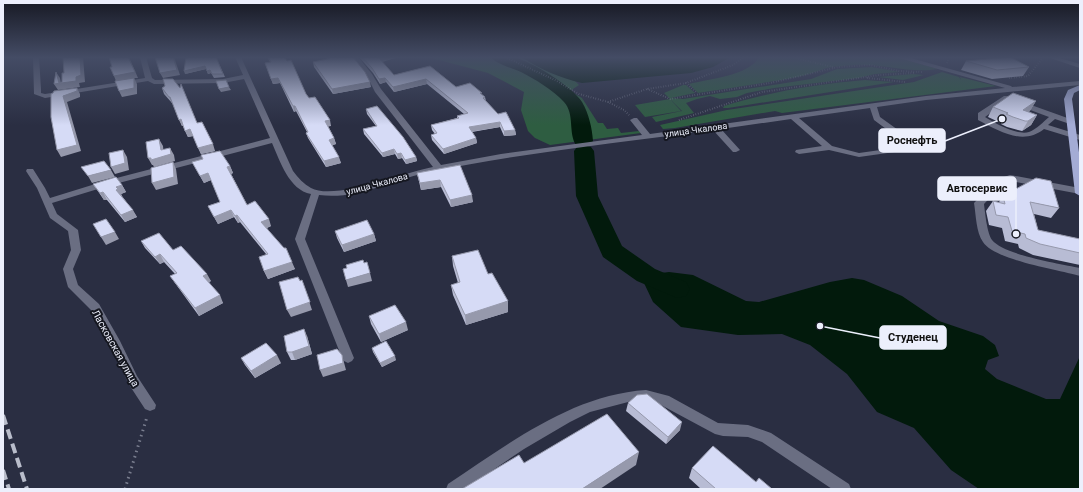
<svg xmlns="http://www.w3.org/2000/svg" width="1083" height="492" viewBox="0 0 1083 492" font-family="Roboto,sans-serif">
<rect width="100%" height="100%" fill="#2a2e42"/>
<path fill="#2e5d41" d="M428,57h100l45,22 6,6 -9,6 12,7 16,25h5l4,6 11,-1 3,5 18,-2 2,2 -91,12 -15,-7 -7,-7 -7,-21 3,-18 -36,-19z
M759,57h137l42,12c-29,5 -56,-6 -84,-4 -9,1 -19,1 -27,3 -10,3 -20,7 -30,9 -32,6 -66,11 -99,16l-9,-9c19,-5 60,-8 70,-27z
M872,67l28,5 -25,2 -17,4 -84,10 -27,5 -10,4 -17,2 -10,-3 -13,3 -11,4 8,10 -38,9 -4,-5 30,-6 -18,-18 19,-8h3l9,8 -24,5 12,1 128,-20 26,-10z
M942,72l17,5 2,3 -1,-3 36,9 -214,27 -7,-2 -100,17 -12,1 -3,-4 67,-15 187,-28z
M913,74l11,1 -21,5 -25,-3z
M865,80l29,2 -166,26h-5l1,-2c45,-14 93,-22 141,-26z
M670,99l11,12 -36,6 -10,-12z"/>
<path fill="#021a0c" d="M521,57h210l-18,10 -22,6 -109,10c-22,-5 -42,-14 -61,-26z
M669,272l24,3 53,26 13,1 71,-20 22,-4 12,2 38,16 37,25 44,15 12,9 4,11 -11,4 -3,9 12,10 49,20h14l20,-43v133h-101l-28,-19 -37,-42 -37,-16 -30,-38 -37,-29 -28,-11 -44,1 -57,-8 -28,-25 -9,-19 2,-8z"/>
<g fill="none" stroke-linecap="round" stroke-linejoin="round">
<path fill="#021a0c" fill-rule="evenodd" d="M491,57c6,-1 16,-2 22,0 17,3 60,30 69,45 7,12 10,26 11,39l-3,4 -3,1 4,1 3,4 4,45 24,50 33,23 31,13 4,7 -4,7 -9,2 -40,-17 -34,-24 -27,-61 -2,-45 3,-4 3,-1 -4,-1c-8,-12 -1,-31 -12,-43 -12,-13 -28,-22 -43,-30 -9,-4 -25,-8 -30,-15z"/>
<path stroke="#797d8e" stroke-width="2" stroke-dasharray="0.5 2" stroke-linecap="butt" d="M505,57l50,23 24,14 29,8 16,8 5,5
M791,57l42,10
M947,63l2,-6
M867,78l38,4
M1009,78l19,-2 14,-17
M686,83l11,10
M647,89l23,10 100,-16 68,-16 32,-2 29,6 23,1
M608,102l39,-13 39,-6 47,-18 11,-8
M679,120l83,-28 117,-17 35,-2"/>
<path stroke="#797d8e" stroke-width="3" stroke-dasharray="1.5 4" stroke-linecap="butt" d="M125,489l22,-72"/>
<path fill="#6a6e82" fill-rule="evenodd" d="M33,57h6l2,32v4l4,1 100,-16 -5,-21h6l6,21 3,2 68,-1 20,-4 -8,-18h6l52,114c5,7 11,13 18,17 24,13 94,-16 122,-21l-58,-75 -8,-16 -15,-19h6l14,17 9,15 60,76 60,-11 141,-19 -12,-15 4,-2h3l13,16 276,-38 79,-8 -106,-30 -1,-1h9l104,29 1,1 68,-6v4l-154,15 -49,7 3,10 39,28v4h-3l-57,8 -30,-7 -30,4 -4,-2 1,-2 26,-4 -31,-27 -70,10 19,21 -4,2h-3l-20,-22c-95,13 -193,23 -288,43 -35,8 -69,27 -106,22l-14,44 49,119 -2,3 -4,2 -4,-2 -2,-3 -47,-119 16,-45c-22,-4 -31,-33 -39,-51l-161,42 -59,18 5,11 21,16 3,20 -8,19 5,16 21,19 21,37 17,35 19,29 -1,4 -5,2 -5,-2 -17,-26 -17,-38 -20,-35 -23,-23 -5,-18 8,-19 -3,-19 -18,-13 -13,-30 -11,-17 1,-2h6l12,19 5,10 55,-17 165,-43 -26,-59 -21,4 -69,1 -6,-3 -103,17 -11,-4zM870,108l4,12 35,26 -50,7 -27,-7 -33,-28z
M998,57h14c-3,3 -11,3 -14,0z
M1047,57h9l24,7v4z
M1004,96h3l4,2 -26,19c9,6 33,19 44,15 8,-3 14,-10 20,-15l-32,-12v-4h3l53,19 1,2 -4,2 -15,-5 -7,6 32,10v5l-36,-11c-21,17 -45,2 -66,-9v-7z
M1010,175l70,13v6l-69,-13 -7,2 -20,21c1,8 3,29 8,36 12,15 68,24 88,28v8c-21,-6 -86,-16 -97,-34 -7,-10 -7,-27 -9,-39l24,-24z
M646,390l23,6 49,27 30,2 23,8 78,51 2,5h-19l-70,-47 -14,-5 -25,-1 -8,-2 -54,-29 -15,-5 -14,1 -42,11 -20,10 -46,27 -59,40h-19l2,-5c61,-40 123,-89 198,-94z"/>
<path fill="#a4acd5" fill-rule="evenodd" d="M1080,85v5l-6,3 -2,6 8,61v36l-5,-3 -11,-94 4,-9z"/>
<path stroke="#b9bdcb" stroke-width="4" stroke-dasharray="10 5" stroke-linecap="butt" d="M3,415l24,74
M3,470l6,19"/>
</g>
<path fill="#b8bcd4" d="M216,57l9,20 -11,1 -3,-5 -3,1 -2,-5 -21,5z
M267,57h17l22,37 25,32h-3l6,12 2,6 -4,1 9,18 -15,4 -18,-29 -2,-5 1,-1 -11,-21 -2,1 -14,-29 -7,1 -8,-21 5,-1z
M325,57h28l18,30 -38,7 -19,-27 -1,-5 14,-3z
M359,57h36v1l-13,4 12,13 36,-9 26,21 26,8 3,2 1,4 12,13 17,16 1,5 -12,1 -4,-9 -28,5 4,6 1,5 -33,11 -12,-14 -1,-5 4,-1 -3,-4 -1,-5 26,-7v-2l7,-2 -37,-30 -33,8 -8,-10 -6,2 -7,-11z
M966,61l63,6 -6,9 -31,3 -31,-9z
M162,88l35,35 18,28 -14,3 -8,-18 -5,1 -5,-11h-1l-9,-23h-1l-8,-9z
M1036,101l-7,11 8,3 -6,10 -9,6 -15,-4 -6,-3v-1l-13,-6 5,-10z
M366,109l50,48 1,4 -11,3 -4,-6 -4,1 -3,-5 -12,3 -19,-23 -1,-5 13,-3 -9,-12z
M192,162l38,4 3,7 -2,1 16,31 24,21 -4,2 28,41 -27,10 -4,-8 2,-17 -26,-32 -2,1 -4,-6 -16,7 -10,-18 12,-4 -9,-22 -7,3z
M460,165l13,37 -22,5 -10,-20 -20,3 -4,-17z
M93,184l29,1 4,7 -5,2 1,2 15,21 -12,5 -18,-22h-3z
M1003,196l56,12 -8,10 -17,-4 4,16 42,9v26l-47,-10 -14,-7 -1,-4 -13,-3 -3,-13 -13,-3 -3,-14 7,-10 6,1z
M335,231l39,3 2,7 -32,11 -7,-14z
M141,241l32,9 38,31 -2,1 14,21 -24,13 -24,-33 -5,-7 5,-2 -11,-12 -4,2 -15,-16z
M452,256l36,18 20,38 -42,13 -13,-30 -2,-10 7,-2 -5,-17z
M369,316l39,14 -27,12 -10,-18z
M307,336l5,18 -17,6h-4l-4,-8z
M372,348l24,12 -14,7 -9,-15z
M241,358l40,5 -26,15 -10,-13z
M628,403l52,27 -14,14 -40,-33z
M692,468l64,14 16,7h-71l-12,-11z"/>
<path fill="#9699ac" d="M80,57h3l2,25 -6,1 1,4 -22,3 -4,-6 2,-12 4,6 1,5 15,-6z
M129,57l9,21h-4l3,6v10l-15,3 -3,-6 -3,-10 -2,-5z
M173,57h1l6,18 -17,3 -3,-5z
M384,57h11v1l-16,4v-4z
M205,66l1,3 -21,5 -1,-3z
M210,70l1,3 -3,1 -1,-3z
M278,78l2,5 -7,1 -2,-5z
M385,78l1,4 -6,2 -1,-5z
M426,79l1,5 -33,8 -1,-5z
M370,82l1,5 -38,7 -1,-5z
M229,87l2,3 -10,2 -2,-3z
M77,88l3,6v3l-13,5 14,49 -20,6 -4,-7 6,-54z
M169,97h1l3,6h-1z
M1036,101l-6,10 -12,8 5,-9z
M293,106h2l1,5 -2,1z
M1037,115l-6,10 -9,6 6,-10z
M181,119l3,7h-2l-3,-6z
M330,120l1,6 -5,1 -1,-6z
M500,122v5l-31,5v-5z
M190,129l3,7 -5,1 -3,-6z
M515,130l1,5 -12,1v-5z
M334,138l2,6 -5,2 -2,-6z
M476,138l1,5 -33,11 -1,-5z
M159,139l4,7 1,10 6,-8 4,7 1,6 -21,6 -1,-2h-1l-4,-7 13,-8z
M213,144l2,7 -14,3 -3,-6z
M394,149l1,5 -12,3 -1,-4z
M123,150l4,7 2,13 -14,4 -4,-7z
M401,153l1,5 -4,1 -1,-5z
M339,157l2,6 -15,4 -2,-6z
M416,157l1,4 -11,3 -1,-4z
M173,162l3,7 2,15 -22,6 -4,-7z
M230,166l3,7 -3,1 -3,-7z
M111,170l4,7 -23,6 -4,-7z
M208,173l3,7 -7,3 -4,-7z
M440,180l1,7 -20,3 -1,-7z
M122,185l4,7 -5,2 1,2 -2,1 -4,-7v-3z
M103,192l4,8h-3l-4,-7z
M472,195l1,7 -22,5 -1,-7z
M133,210l4,7 -12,5 -4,-7z
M231,210l3,7 -16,7 -4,-7z
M237,215l3,7 -2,1 -3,-7z
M269,219l2,7 -7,3 -3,-7z
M115,232l4,7 -13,6 -5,-8z
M374,234l2,7 -32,11 -2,-7z
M160,254l4,8 -4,2 -5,-7z
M292,262l3,7 -27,10 -4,-8z
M370,273l2,8 -24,6 -2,-7z
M207,274l4,7 -4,2 -4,-7z
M302,280l10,30 -21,7 -4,-7z
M220,295l3,8 -24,13 -4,-8z
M508,301v11l-42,13 -1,-10z
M406,322l2,8 -27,12 -2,-8z
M304,329l3,7 5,18 -17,6 -3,-8z
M277,355l4,8 -26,15 -4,-7z
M342,355l4,15 -23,7 -3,-7z
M395,356l1,4 -14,7 -2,-4z
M682,422l-2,8 -14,14 2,-7z
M639,452l-3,13 -36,24h-18z"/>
<path fill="#d6dbf6" stroke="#9699ac" d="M63,57h17l1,18 -5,2v4l-22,3 2,-12 3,11 3,-1v-9h2z
M109,57h19l7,15 -21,4 -4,-9h2z
M155,57h18l4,13 -17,3z
M186,57h30l7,17h-11l-2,-4 -3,1 -2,-5 -21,5z
M268,57h16l3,4 4,-1 15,34 3,4 6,-1 15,23 -5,1 9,17 -5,2 10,17 -15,4 -18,-28 2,-1 -13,-26h-2l-15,-28 -7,1 -6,-16 6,-1z
M327,57h26l12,15 5,10 -38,7 -19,-27 15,-3z
M362,57h22l-5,1 15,17 36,-9 26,21 14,-4 12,10h-2l5,4 -2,1 15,16 8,-2 9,18 -11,1 -4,-9 -31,5 7,11 -33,11 -12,-14 6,-2 -6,-8 28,-7 -2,-2 11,-3 -42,-34 -33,8 -8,-9 -6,1 -7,-11z
M1010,57l19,10 -32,3 -31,-9z
M134,78v10l-15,3 -4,-10z
M163,79h10l7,9 1,-4 16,39 5,-1 11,22 -15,4 -8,-19 -5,2 -4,-12 -2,1 -9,-23h-1l-7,-9 3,-2z
M226,80l3,7 -10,2 -3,-8z
M77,88v3l-14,5 14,49 -20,5 -6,-33v-23l2,-1 1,-2z
M1013,93l23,8 -13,9 14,5 -9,6h-3l-12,-4 -7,-3 2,-1 -15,-6z
M377,106l26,31 13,20 -11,3 -4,-7 -4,1 -3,-5 -12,4 -19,-24 14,-3 -11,-17z
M159,139l2,11 9,-2 1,6 -20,6v-2h-3l-2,-16z
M123,150l2,13 -14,4 -2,-14z
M220,151l10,15 -3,1 20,38 8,-4 14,18 -8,3 23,26h2l6,14 -28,9 -5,-14 9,-3 -31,-39 -2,1 -4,-6 -17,7 -6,-11 12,-4 -12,-29 -8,3 -8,-14 11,-3 -2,-4z
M104,161l7,9 -23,6 -7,-9z
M173,162l1,15 -22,6 -1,-15z
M460,165l12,30 -22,5 -10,-20 -20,3 -3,-10z
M116,177l6,8 -6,2 2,2 -2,1 17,20 -12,5 -18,-23 -3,1 -7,-9z
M1036,178l15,3 8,27 -29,-6 8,28 42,9v14l-40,-9 -14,-6 -1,-4 -13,-3 -4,-14 -12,-2 -3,-14 12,3 -2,-8z
M106,219l9,13 -14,5 -8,-13z
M367,220l7,14 -32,11 -7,-14z
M159,233l14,17 8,-4 26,28 -4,2 17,19 -25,13 -25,-32 7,-3 -17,-19 -5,3 -14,-16z
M478,250l10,24 4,-1 16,28 -43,14 -14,-30 9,-3 -8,-26z
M363,260l1,3 3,-1 3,11 -24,7 -3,-11 4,-1 -1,-3z
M298,277l2,4 2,-1 8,22 -23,8 -8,-28z
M395,305l11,17 -27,12 -10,-18z
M304,329l5,17 -17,6h-5l-3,-16z
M386,341l9,15 -15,7 -8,-15z
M266,343l11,12 -26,16 -10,-13z
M337,349l5,6 1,8 -23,7 -3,-15z
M647,394l35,28 -14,15 -40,-34 9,-8z
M607,414l32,38 -57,37h-120l57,-34 5,8z
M713,446l43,36 3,-4 13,11h-56l-24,-21z"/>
<linearGradient id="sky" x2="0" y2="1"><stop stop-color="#171924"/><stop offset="0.46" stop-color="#444c65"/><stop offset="1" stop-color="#444c65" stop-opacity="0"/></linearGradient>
<rect width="1083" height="125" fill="url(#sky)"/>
<g text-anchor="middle" stroke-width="4" stroke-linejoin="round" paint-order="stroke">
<g font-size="9" fill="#eceffc" stroke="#151720">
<text transform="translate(696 130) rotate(-8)" y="3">улица Чкалова</text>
<text transform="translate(377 184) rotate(-15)" y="3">улица Чкалова</text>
</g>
<g font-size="10" fill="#eceffc" stroke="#151720">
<text transform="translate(116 348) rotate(61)" y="4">Ласковская улица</text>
</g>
</g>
<path fill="none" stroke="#eceffc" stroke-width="1.5" d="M1002 119L945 141M1016 234L1016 188M820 326L880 338"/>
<g fill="#eceffc" stroke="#151720" stroke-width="1.5">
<circle cx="1002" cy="119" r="4"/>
<circle cx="1016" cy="234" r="4"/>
<circle cx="820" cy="326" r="4"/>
</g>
<g fill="#eceffc" stroke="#eceffc" stroke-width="1.5">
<rect x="879" y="129" width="66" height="23" rx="4"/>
<rect x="938" y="177" width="78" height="23" rx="4"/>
<rect x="880" y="326" width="66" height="23" rx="4"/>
</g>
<g font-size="11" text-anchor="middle" font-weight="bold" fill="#111">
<text x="912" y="144">Роснефть</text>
<text x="977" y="192">Автосервис</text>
<text x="913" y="341">Студенец</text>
</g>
<rect width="1083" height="492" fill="none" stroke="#eceffc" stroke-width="8"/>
</svg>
